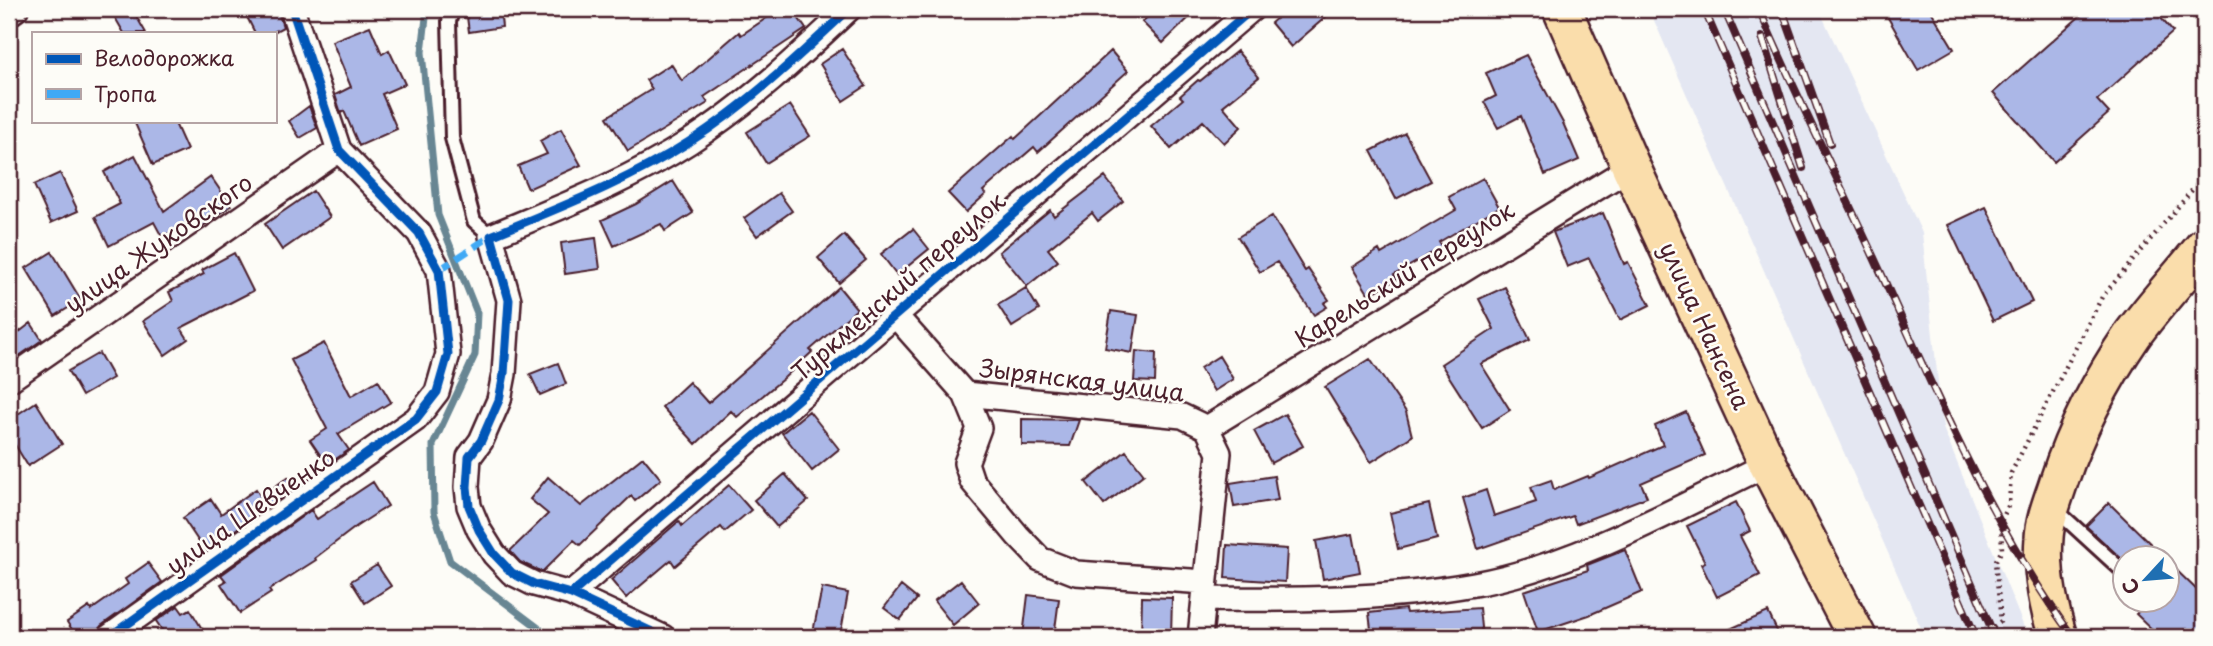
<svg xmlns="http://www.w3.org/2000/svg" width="2213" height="646" viewBox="0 0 2213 646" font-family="'Playpen Sans',sans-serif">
<rect width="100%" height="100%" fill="#fdfcf7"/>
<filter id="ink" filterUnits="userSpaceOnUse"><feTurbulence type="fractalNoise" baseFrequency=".0143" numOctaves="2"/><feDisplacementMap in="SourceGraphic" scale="14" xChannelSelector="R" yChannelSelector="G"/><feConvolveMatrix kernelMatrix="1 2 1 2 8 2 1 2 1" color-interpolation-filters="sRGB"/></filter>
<g filter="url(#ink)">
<path fill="#e4e7f2" d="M1649,9h170l103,224 21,195 85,209h-103z"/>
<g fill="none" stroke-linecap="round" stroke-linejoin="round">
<path stroke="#678693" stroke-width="7" d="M427,9l-5,43 16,163 39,98 -2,42 -42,90 1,67 16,49 94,71 21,5"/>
</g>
<path fill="#abb7e7" stroke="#4a1f2b" stroke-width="2" d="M110,9h22l14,24h-22z
M243,9h34l6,18 -11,6h-17z
M466,9h34l2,18 -33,5z
M780,9h12l14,20 -102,68 4,6 -80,48 -21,-34 45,-28 -6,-9 25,-16 11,17 57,-49 2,3z
M1156,9h42l-35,34 -21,-21z
M1287,9h48l-44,38 -20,-24z
M1883,9h47l24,40 -36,21z
M2088,9h65l20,23 -76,68 12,13 -55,49 -61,-69z
M370,26l12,28 7,-4 16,34 -23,10 15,35 -38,17 -15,-35 -3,2 -6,-18 16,-8 -19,-46z
M842,49l24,37 -23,15 -23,-37z
M1111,51l17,20 -90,81 -4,-5 -51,44 3,3 -20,18 -18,-19 65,-57 2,3z
M1237,51l22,26 -36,29 18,21 -17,16 -21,-22 -32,28 -20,-23 32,-27 -3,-3 18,-16 2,1z
M1526,55l37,68 16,37 -34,15 -24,-59 -23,12 -14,-26 12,-6 -10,-23z
M790,105l20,31 -44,27 -19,-31z
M309,106l8,22 -17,10 -11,-17z
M134,121h40l13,29 -34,15z
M561,129l20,36 -53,24 -10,-23 29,-12 -7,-13z
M1405,133l26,48 -35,18 -25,-48z
M135,155l29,56 47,-34 20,29 -28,20 -6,-8 -35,19 -8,-15 -45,24 -14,-29 25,-13 -16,-32z
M60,173l18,38 -27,12 -17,-38z
M1105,177l18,24 -25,20 -6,-8 -44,36 10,12 -31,25 -28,-34 51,-42 4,6z
M1483,178l16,29 -60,35 3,5 -48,28 3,4 -28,16 -17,-28 27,-17 2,4 75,-44 -7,-13z
M673,181l20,32 -28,18 -4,-7 -47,22 -12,-26 34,-16z
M313,191l17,26 -48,33 -17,-26z
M779,193l13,18 -35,25 -13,-18z
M1986,207l46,95 -39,19 -45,-96z
M1603,213l21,51 4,-2 22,43 -30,15 -31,-62 -22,9 -14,-35z
M1272,216l33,55 3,-2 21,31 -5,3 3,4 -13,8 -37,-53 -17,10 -22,-35z
M913,229l16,20 -32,26 -16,-21z
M844,235l22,25 -27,23 -21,-25z
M596,238l4,31 -35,5 -4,-31z
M52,252l29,48 -26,16 -29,-48z
M234,253l19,38 -72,37 7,11 -23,16 -22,-34 30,-20 -4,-9 35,-18 -2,-4z
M839,287l18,22 -47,41 2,2 -28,26 -47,39 -6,-6 -35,33 -34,-37 27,-25 19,21z
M1505,287l25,53 -49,24 29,46 -28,18 -41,-64 53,-35 -15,-30z
M1026,288l13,22 -27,17 -14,-22z
M1111,311l27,4 -6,38 -27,-5z
M31,323l11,17 -33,23v-23z
M324,343l27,53 27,-16 13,22 -53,32 11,16 -22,15 -17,-25 17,-11 -36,-69z
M1136,351l20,2 -1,29 -21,-1z
M99,353l14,25 -31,18 -14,-25z
M1219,356l14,23 -19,12 -14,-23z
M1370,359l36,53 6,24 -41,26 -46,-75z
M558,363l8,21 -26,11 -10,-21z
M36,402l26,42 -34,22 -19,-31v-15z
M809,411l30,38 -27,22 -30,-38z
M1686,412l19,43 -64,28 6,14 -71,27 -3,-8 -95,33 -15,-51 23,-8 8,26 42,-14 -5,-15 20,-7 3,10 34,-14 1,2 74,-33 -8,-19z
M1285,414l18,32 -32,17 -17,-32z
M1022,419l57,1 -9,26 -48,-1z
M1126,451l18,23 -40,31 -18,-23z
M643,457l18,22 -26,22 -4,-5 -51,49 -6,-5 -32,32 -22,-10 -10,-11 38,-37 -18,-15 18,-22 33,29z
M785,474l23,27 -31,26 -23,-27z
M1274,476l4,24 -44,7 -4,-24z
M288,477l7,11 -90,63 -22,-33 28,-19 10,15 35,-25 5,8z
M373,482l15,24 -31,20 -42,32 1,2 -47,30 2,3 -31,20 -19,-29 5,-3 -5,-6 90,-65 6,9z
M729,485l22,25 -26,22 -4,-5 -46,39 -4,-6 -45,38 -15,-18 68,-59 3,5z
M1736,502l14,29 -10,5 20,39 -43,22 -16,-33 4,-2 -18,-36z
M2109,503l56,55h-40v4l-39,-36z
M1429,504l8,35 -39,10 -8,-36z
M1353,534l7,38 -37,7 -7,-38z
M1227,545l60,4 -2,33 -60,-4z
M1625,550l17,42 -53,23 -51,17 -14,-41 64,-21 -1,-5z
M2167,561l37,36v40h-44l-24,-23 14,-14h17z
M148,563l14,19 -61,44 -6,11h-18l-10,-15 22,-15 2,3 37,-26 -3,-5z
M377,565l14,21 -26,17 -14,-22z
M961,580l18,23 -26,22 -19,-24z
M901,586l16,13 -17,21 -16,-12z
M822,588l26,5 -8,44h-28z
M1028,595l31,4 -5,38 -31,-1z
M1142,597l30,1 -1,39h-30z
M178,606l5,7 7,-4 17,28h-40l-11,-16z
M1479,608l3,29h-110l-3,-24 36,-4 1,4z
M1768,612l12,25h-68z"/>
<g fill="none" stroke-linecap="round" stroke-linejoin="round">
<g stroke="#4a1f2b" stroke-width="18">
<path id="lane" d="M453,9l-4,12 3,117 22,83 17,15
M2054,508l72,66"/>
</g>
<g stroke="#4a1f2b" stroke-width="28">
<path id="street" d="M9,14l7,-5
M896,316l69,78 217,22 25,12 12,25 -19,184
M9,380l330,-230
M965,394l14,34 -13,35 6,18 46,55 22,23 36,14 129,9
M1207,428l424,-261
M571,594l681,-585
M1204,599c90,1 181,1 270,-15 99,-17 203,-76 294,-120
M109,637l307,-218 21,-27 11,-38 -9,-84 -20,-37 -80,-83 -47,-141
M663,637l-92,-43 -37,-10 -22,-11 -18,-19 -15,-24 -10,-24 -2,-19 2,-30 12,-16 18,-41 5,-26 5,-74 -18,-64c67,-28 136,-54 198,-94 58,-37 110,-86 160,-133"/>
</g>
<g stroke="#4a1f2b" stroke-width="42">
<path id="primary" d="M1562,9l69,158 137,297 89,173
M2058,637c-10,-32 -17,-65 -14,-99 1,-20 9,-38 15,-57 17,-52 43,-102 74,-147 22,-30 48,-58 71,-87"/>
</g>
<path stroke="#4a1f2b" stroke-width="4.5" stroke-dasharray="2 5" stroke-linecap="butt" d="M1968,637l23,-8 10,-8 -6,-59 7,-12 -1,-28 8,-18 2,-31 91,-176 102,-121"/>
<use href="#lane" stroke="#fdfcf7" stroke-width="12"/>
<use href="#street" stroke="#fdfcf7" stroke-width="23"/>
<use href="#primary" stroke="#faddab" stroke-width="37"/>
<g stroke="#4a1f2b" stroke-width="8">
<path id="rail" d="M1704,9l272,628
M1724,9l271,628
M1759,9c38,89 82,176 122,264 56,124 111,254 192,364
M1782,9l48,135
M1762,37l41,131"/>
</g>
<use href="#rail" stroke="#fdfcf7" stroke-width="5" stroke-dasharray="16" stroke-linecap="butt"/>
<path stroke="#3fa9f5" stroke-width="7" stroke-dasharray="14 7" stroke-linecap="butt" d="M439,270l52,-34"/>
<g stroke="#fdfcf7" stroke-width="13">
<path id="cycleway" d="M571,594l681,-585
M109,637l307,-218 21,-27 11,-38 -9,-84 -20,-37 -80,-83 -47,-141
M663,637l-92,-43 -37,-10 -22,-11 -18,-19 -15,-24 -10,-24 -2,-19 2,-30 12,-16 18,-41 5,-26 5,-74 -18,-64c67,-28 136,-54 198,-94 58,-37 110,-86 160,-133"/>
</g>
<use href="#cycleway" stroke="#0057b8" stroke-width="9"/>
</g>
</g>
<g text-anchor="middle" stroke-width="5" stroke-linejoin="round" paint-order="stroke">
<g font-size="24" fill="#4a1f2b" stroke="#fdfcf7">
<text transform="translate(159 244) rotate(-35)" y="8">улица Жуковского</text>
<text transform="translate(1405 275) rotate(-32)" y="8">Карельский переулок</text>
<text transform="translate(899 287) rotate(-41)" y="8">Туркменский переулок</text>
<text transform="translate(1704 326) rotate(65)" y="8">улица Нансена</text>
<text transform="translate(1082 381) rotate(7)" y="8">Зырянская улица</text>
<text transform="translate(251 512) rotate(-35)" y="8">улица Шевченко</text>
</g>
</g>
<rect width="2213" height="646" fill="none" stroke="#fdfcf7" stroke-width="35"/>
<rect x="18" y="18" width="2178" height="611" fill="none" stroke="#4a1f2b" stroke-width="2.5" filter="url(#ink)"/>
<rect x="32" y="32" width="245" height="91" fill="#fdfcf7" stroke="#b5a4a5" stroke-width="2"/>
<rect x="46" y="54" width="35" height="10" fill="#0057b8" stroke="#b5a4a5" stroke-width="2"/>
<text x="94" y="66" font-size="21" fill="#4a1f2b">Велодорожка</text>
<rect x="46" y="89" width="35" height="10" fill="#3fa9f5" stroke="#b5a4a5" stroke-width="2"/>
<text x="94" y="102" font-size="21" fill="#4a1f2b">Тропа</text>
<g transform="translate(2146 579) rotate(244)"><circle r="33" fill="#fdfcf7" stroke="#b5a4a5" stroke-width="2"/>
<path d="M0-5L12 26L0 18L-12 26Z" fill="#1f6fb2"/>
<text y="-10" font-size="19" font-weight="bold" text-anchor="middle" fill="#4a1f2b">С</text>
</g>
</svg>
